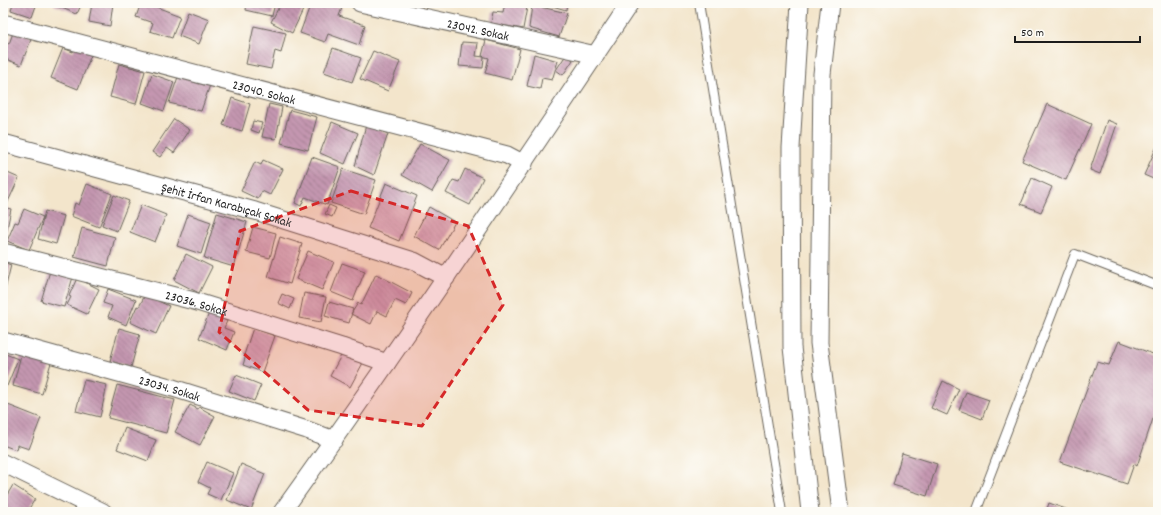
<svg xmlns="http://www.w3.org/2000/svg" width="1161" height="515" viewBox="0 0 1161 515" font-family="Dekko,sans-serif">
<defs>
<pattern id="building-back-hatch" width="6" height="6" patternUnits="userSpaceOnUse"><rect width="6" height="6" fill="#c496b0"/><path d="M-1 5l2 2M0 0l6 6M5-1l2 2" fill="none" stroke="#9e7a8e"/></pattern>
</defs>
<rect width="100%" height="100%" fill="#fdfcf7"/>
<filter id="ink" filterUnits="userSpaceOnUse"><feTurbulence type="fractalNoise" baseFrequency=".025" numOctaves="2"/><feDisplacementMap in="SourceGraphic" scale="8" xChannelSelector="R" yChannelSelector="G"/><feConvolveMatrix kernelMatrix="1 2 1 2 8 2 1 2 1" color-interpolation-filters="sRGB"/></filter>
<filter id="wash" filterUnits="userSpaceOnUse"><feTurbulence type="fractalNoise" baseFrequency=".012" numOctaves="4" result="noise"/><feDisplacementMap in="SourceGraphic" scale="16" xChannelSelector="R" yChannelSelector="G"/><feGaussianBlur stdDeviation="0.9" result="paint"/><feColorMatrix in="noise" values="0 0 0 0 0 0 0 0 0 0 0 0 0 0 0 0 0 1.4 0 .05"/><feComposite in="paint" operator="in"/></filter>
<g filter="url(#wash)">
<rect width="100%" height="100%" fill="#f3e5cb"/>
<g id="blocks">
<path fill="url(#building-back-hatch)" d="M13,3h24l-5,14 -21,-7z
M54,3h28l-5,11 -23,-9z
M92,3h21l-3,23 -21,-4z
M141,3h5l34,13 -8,22 -22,-7 3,-8 -17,-6z
M247,3h28l-3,13 -26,-6z
M281,3h9l13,7 -11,23 -21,-11z
M311,3l9,3 1,-3h6l15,5 -3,8 26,9 -6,20 -31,-11 -3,8 -25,-9z
M505,3l22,4 -4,22 -32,-6 2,-11 10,1z
M542,3h25l-1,7z
M532,5l35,8 -8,24 -30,-9z
M188,11l21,8 -10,25 -20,-8z
M254,26l32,7 -5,20 -6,-2 -4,18 -25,-5z
M14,30l18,7 -11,28 -18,-7v-17l6,3z
M486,40l34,9 -8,31 -27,-7 4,-15 -7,-2z
M462,42l16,1 -2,13 8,1 -1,11 -24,-2z
M76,44l17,6 -15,39 -27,-11 12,-30 10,4z
M333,48l28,10 -9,24 -28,-10z
M373,51l27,11 -12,29 -28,-12z
M534,54l24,7 -6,19 -10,-2 -2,11 -13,-3z
M566,55l7,5 -10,15 -7,-5z
M119,64l26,7 -9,33 -26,-7z
M152,74l22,8 -10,29 -22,-8z
M179,74l32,8 -10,29 -32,-8z
M232,98l18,6 -8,27 -19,-6z
M269,104l13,3 -6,32 -14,-2z
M1047,104l44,20 -25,56 -44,-19z
M290,110l27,7 -9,33 -27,-7z
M174,119l16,11 -16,23 -7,-5 -7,9 -8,-5z
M1107,120l10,4 -17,50 -10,-4z
M253,121l9,2 -3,10 -8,-3z
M332,122l26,11 -13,31 -25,-11z
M366,125l22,9 -14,41 -19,-9z
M420,144l30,16 -18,32 -30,-17z
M1158,144v37l-14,-6z
M312,157l28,10 -13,38 -22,-8 -4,9 -6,-3z
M263,160l20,9 -13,26 -8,-4 -4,8 -17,-8 14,-29 6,3z
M343,169l33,11 -12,34 -33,-11z
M465,169l18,9 -13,27 -24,-12 7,-13 6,2z
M3,171l16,7 -13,28 -3,-1z
M1032,178l20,9 -11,25 -20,-8z
M386,183l31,13 -18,45 -31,-13z
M87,184l25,10 -13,33 -28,-11 4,-13 4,2z
M114,195l15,6 -12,30 -15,-6z
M141,205l25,10 -11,27 -25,-10z
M329,205l7,3 -4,9 -7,-3z
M3,207l8,2 -6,30h-2z
M429,207l26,15 -16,28 -25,-14z
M24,209l19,8 -14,33 -22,-9 8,-19 3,1z
M45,211l19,5 -8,28 -18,-5z
M217,213l30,9 -13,45 -30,-9z
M188,214l23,8 -10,32 -24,-8z
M253,227l23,6 -6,25 -24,-6z
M82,228l33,9 -7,29 -34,-9z
M280,237l22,7 -12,40 -22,-7z
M308,251l26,11 -12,28 -26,-11z
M186,254l26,13 -13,26 -25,-13z
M3,262l8,3 -7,29h-1z
M342,263l23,8 -12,30 -22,-9z
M50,271l23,6 -9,30 -23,-6z
M376,274l36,19 -6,12 -11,-5 -8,16 -10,-5 -6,13 -20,-10 7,-11 3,2z
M77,278l22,11 -12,25 -20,-9 4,-8 -2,-1z
M108,289l28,11 -10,25 -18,-8 4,-11 -9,-3z
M304,293l22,4 -5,25 -22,-4z
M282,294l12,5 -4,10 -12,-6z
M145,295l24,11 -13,28 -26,-12 7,-16 2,1z
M329,302l24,7 -4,14 -24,-7z
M209,313l18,8 -3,7 10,4 -7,18 -28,-12z
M119,328l21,6 -9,33 -21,-6z
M253,328l22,8 -13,36 -19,-7 3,-10h-2z
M1119,341l39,15v48l-21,62 -3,-2 -7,20 -67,-22 37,-100 12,3z
M344,350l20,11 -14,26 -20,-11z
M22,351l30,8 -10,35 -29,-8z
M3,353l15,6 -11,27 -4,-2z
M236,375l25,10 -7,16 -25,-10z
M84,380l23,5 -7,32 -24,-6z
M943,381l16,8 -12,26 -16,-7z
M117,385l58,15 -9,33 -58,-15z
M966,392l23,8 -7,19 -23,-9z
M3,403l38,15 -12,31 -12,-4 -1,5 -13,-5z
M190,405l8,4 1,-2 16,9 -15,29 -25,-13z
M125,428l31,12 -8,21 -31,-12z
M902,453l35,11 -10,32 -34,-11z
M207,462l26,11 -12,27 -14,-6 3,-6 -12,-6z
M241,464l24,10 -14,36 -24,-10z
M13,485l22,14 -8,13h-24v-10z
M1049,503l25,9h-28z"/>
</g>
</g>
<g filter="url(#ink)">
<use href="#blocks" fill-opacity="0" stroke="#676259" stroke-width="1"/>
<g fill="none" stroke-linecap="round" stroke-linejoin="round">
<g stroke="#676259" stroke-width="10">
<path id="service" d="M699,3l83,509
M976,512l99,-258 83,32"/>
</g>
<g stroke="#676259" stroke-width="19">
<g id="minor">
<path id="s1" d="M360,3l236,52"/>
<path d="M800,3l-9,145 1,199 18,165"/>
<path d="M830,3l-8,71 -3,269 22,169"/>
<path id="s2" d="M3,23l504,132 17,9"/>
<path id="s3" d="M3,143l252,68 159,50 32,17"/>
<path id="s4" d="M3,252l191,49 148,46 45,16"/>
<path id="s5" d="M3,341l170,47 134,42 27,10"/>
<path d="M3,463l100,49"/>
<path d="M282,512c120,-167 234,-338 348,-509"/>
</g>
</g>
<use href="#service" stroke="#fff" stroke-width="8"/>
<use href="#minor" stroke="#fff" stroke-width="17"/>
</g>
</g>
<path fill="#d62828" fill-opacity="0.2" stroke="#d62828" stroke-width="3" stroke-dasharray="8 5" stroke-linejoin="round" d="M351,191l117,35 35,79 -81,121 -114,-16 -89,-78 21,-101z"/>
<g text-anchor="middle" stroke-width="4" stroke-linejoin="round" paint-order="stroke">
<g font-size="13" fill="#1c1c1c" stroke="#fdfcf7">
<text dy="5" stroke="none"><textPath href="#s1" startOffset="121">23042. Sokak</textPath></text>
<text dy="5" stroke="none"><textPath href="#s2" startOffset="270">23040. Sokak</textPath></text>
<text dy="5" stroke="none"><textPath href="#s3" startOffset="232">Şehit İrfan Karabıçak Sokak</textPath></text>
<text dy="5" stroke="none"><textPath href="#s4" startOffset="200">23036. Sokak</textPath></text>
<text dy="5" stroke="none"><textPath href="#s5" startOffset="173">23034. Sokak</textPath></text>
</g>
</g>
<rect width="1161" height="515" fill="none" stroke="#fdfcf7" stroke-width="16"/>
<path d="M1015 36v6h125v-6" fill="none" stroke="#1c1c1c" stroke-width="2"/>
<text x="1021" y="36" font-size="12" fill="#1c1c1c" stroke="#fdfcf7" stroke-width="3" paint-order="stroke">50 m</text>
</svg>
